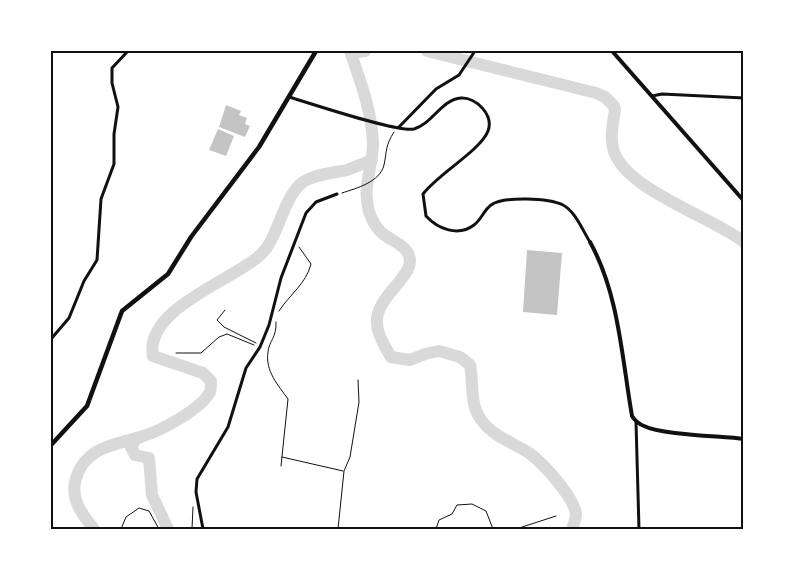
<svg xmlns="http://www.w3.org/2000/svg" width="795" height="580" viewBox="0 0 795 580" font-family="Mulish,sans-serif">
<rect width="100%" height="100%" fill="#fff"/>
<g fill="none" stroke-linecap="round" stroke-linejoin="round">
<path stroke="#d9d9d9" stroke-width="12" d="M350,51c10,29 22,61 23,92 0,22 -10,42 -5,64 1,8 8,21 14,26 9,8 28,13 28,28 0,8 -6,14 -10,20 -27,31 -31,40 -9,76l19,3 15,-6 14,-3 21,6 10,8c4,19 -1,40 12,56 12,16 32,22 47,32 14,10 45,44 47,61 0,5 -2,10 -4,15
M427,51l169,42 9,4 9,9 1,4c-2,12 -5,26 -2,38 9,41 98,68 131,94
M351,54l14,-3
M141,437l-5,2 -5,8 4,8 14,3 3,37 16,34
M94,529c-13,-16 -24,-30 -18,-51 10,-32 40,-33 67,-42 18,-5 58,-27 67,-44 1,-2 1,-8 1,-11l-8,-8 -50,-17c-9,-46 77,-75 105,-99 21,-16 23,-58 45,-75 12,-8 30,-9 44,-12 8,-3 17,-7 25,-10"/>
</g>
<path fill="#c4c4c4" d="M226,105l15,6 -2,4 8,3 -2,6 5,2 -5,11 -26,-10z
M218,129l16,7 -8,20 -17,-6z
M527,250l35,3 -5,62 -34,-3z"/>
<g fill="none" stroke-linecap="round" stroke-linejoin="round">
<path stroke="#111" stroke-width="1" d="M342,193c15,-5 38,-11 42,-28 3,-14 1,-19 10,-33
M225,310l-8,10 7,7 32,16
M279,311c11,-17 27,-27 32,-47l-12,-17
M276,322c1,15 -7,19 -8,30 -3,19 10,33 20,47l-7,67
M176,353h25l18,-16 8,-3 27,11
M282,457l61,14
M121,529l5,-12 13,-9 10,3 10,18
M192,529l1,-22
M338,529l6,-58 6,-14 9,-55 -1,-22
M436,529l3,-9 13,-6 5,-9 15,-1 14,7 7,18
M516,529l40,-13"/>
<path stroke="#111" stroke-width="3" d="M652,96l10,-2 82,4
M289,97c21,6 109,36 125,32 18,-5 28,-30 47,-31 15,-1 33,17 27,33 -8,20 -49,42 -65,63l3,22c12,13 32,21 48,9 7,-5 10,-15 17,-20 13,-9 58,-7 72,0 12,6 20,26 27,37
M398,128l38,-39 23,-14 16,-24
M51,339l18,-21 15,-37 13,-21 4,-61 13,-35v-30l4,-27 -6,-24v-15l16,-17
M636,422l3,107
M203,529l-7,-37 1,-13 31,-52 18,-59 14,-21 9,-22 12,-47 25,-65 10,-11 21,-8"/>
<path stroke="#111" stroke-width="4" d="M612,51l132,150
M590,242c29,52 32,117 42,174 3,5 7,8 12,10 18,9 77,10 100,13"/>
<path stroke="#111" stroke-width="4.5" d="M51,445l36,-39 35,-95 46,-37 23,-37 68,-90 57,-96"/>
</g>
<rect width="795" height="580" fill="none" stroke="#ffffff" stroke-width="105"/>
<rect x="52" y="52" width="690" height="476" fill="none" stroke="#111" stroke-width="2"/>
</svg>
